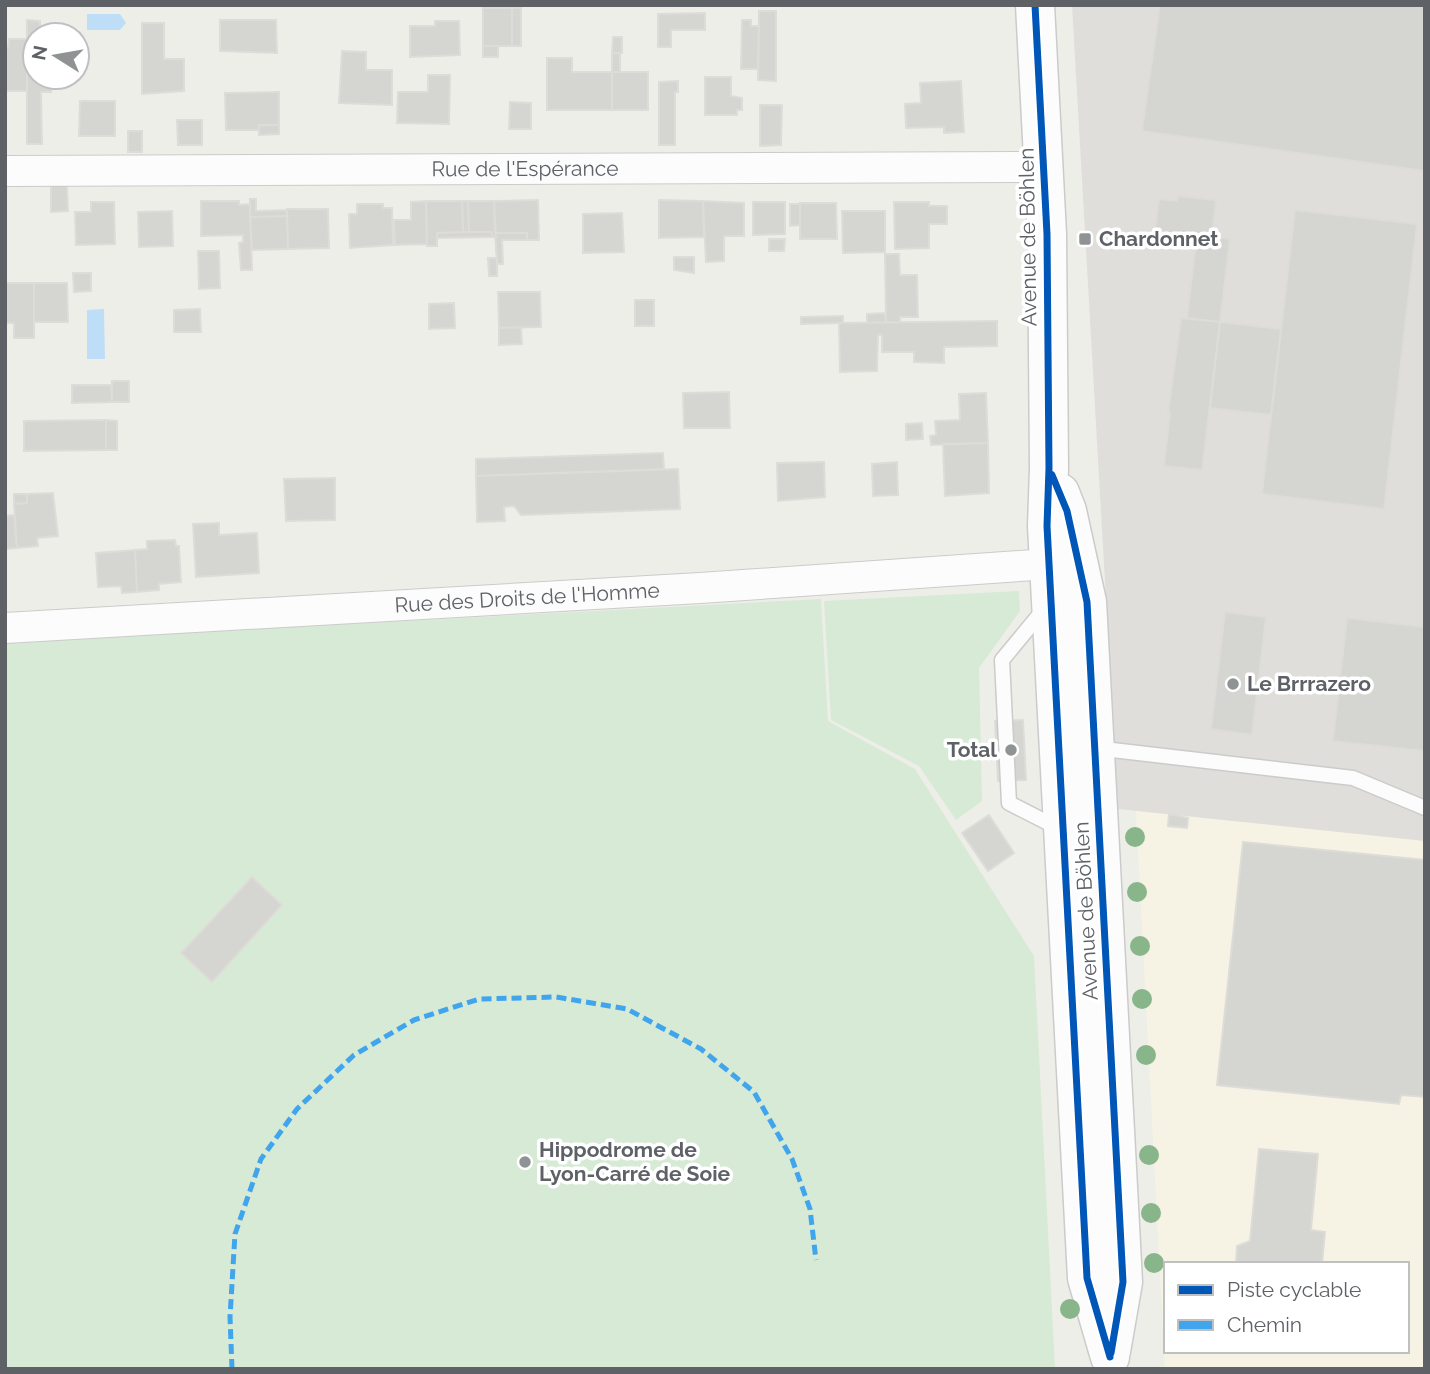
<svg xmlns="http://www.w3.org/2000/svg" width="1430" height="1374" viewBox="0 0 1430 1374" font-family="Raleway,sans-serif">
<rect width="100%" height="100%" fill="#eeeee9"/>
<path fill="#f7f3e4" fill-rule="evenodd" d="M1136,811l289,30v528h-260zM1166,1264h241v87h-241z"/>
<path fill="#dfdeda" d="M1072,5h353v836l-307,-32z"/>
<path fill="#d7ead5" d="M1019,591l1,20 -41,57 3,133 -26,19 -37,-54 -88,-46 -7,-119z
M821,599l7,122 87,48 119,187 21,413h-1050v-727z"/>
<path fill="#bedef8" d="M87,14h33l6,9 -6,7h-33z
M104,309l1,50h-18v-49z"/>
<path fill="#d5d5d2" stroke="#dedcd8" stroke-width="2" d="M1160,5h265v166l-283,-40z
M483,8h29v38h-29z
M512,8h9v38h-9z
M759,11h17v70l-18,-1z
M705,13v17h-34v17h-13v-33z
M27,20l13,1v14h-5v42h16v15h-10l1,52h-15z
M220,20h56l1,33 -57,-2z
M742,20h9v6h8l-1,43h-17z
M435,21h24l1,34 -50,2v-31h25z
M142,23h22v36h20v32l-42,3z
M613,37h9v16h-10z
M9,39h18v52h-22v-43h3z
M483,46h15v11h-15z
M342,51l24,1v18h26v35l-53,-2z
M612,53h8v19h-8z
M547,58h25v14h40v38h-65z
M612,72h36v38h-36z
M428,75h22l-1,49 -52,-1 1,-31h30z
M705,77h26v19l11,2v12h-5v5h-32z
M678,81v11h-3v53h-16v-63z
M961,81l3,51 -20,1v-6l-38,1 -1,-24 16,-1 -1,-20z
M279,92v33h-20v5h-33l-1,-37z
M80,101h35v35h-36z
M510,102l21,1v26h-22z
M760,105h22l-1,40 -21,1z
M177,120h25v25h-24z
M259,125h20v9l-20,1z
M128,131h14v21h-14z
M51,185h16l1,26 -17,1z
M1178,196l38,4 -4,37 -57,-6 4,-32 18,2z
M250,199h6v12l30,-1 1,6 -37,1z
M538,200l1,40h-12v-7h-32l-1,-32z
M659,200l44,1 1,36 -45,1z
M201,201h38v4l11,-1 2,66h-11l-2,-27 4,-1v-7l-42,1z
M426,201l1,43 -32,1 -1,-25h17v-18z
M426,201h36l1,31 -26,1v13h-10z
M462,201h6l1,31h-6z
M468,201h26l2,36h-4v-5h-23z
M703,201l41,2v33h-20v25l-18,1z
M91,202h23l1,42 -39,1 -1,-33h16z
M753,202h32v32l-32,1z
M894,202h35v4h18v18h-18v24l-34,1z
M800,203h36l1,36h-37z
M357,204h26v4h9l1,37 -43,3 -1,-34h8z
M790,204h10v21l-10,1z
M328,209l1,39 -41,1 -1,-40z
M1295,210l122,14 -33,285 -122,-15z
M172,211l1,35 -34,1 -1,-35z
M842,211h43v41l-42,1z
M622,213l2,39 -41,1v-39z
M287,216l1,33 -36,1 -2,-33z
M469,232h23v5l-55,1v-5z
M495,233h32v7h-25l1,24h-6z
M1197,235l33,4 -10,83 -33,-4z
M769,239h16l-1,12h-15z
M198,251h21l1,37 -21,1z
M885,254h14l1,21h17l1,42h-18v6h-14z
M674,257h20v16l-20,-3z
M488,258h9v18h-8z
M73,273h18v18l-17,1z
M5,283h29v55h-20v-15h-9z
M34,283h33l1,39h-34z
M498,292h42l1,35 -42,1z
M635,300h19v26h-19z
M454,303l1,25 -26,1v-25z
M200,309l1,23h-27v-22z
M885,313l1,10h-19v-9z
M843,316v7l-42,1v-7z
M1181,318l39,4 -18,148 -38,-4 6,-53h-2z
M997,321v25l-53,1v16l-30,-1v-10h-32v-17h-4l-1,36 -37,1 -1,-49z
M1220,322l61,7 -10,86 -61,-7z
M521,327l1,17 -23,1v-17z
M112,381h17v21h-17z
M72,385h39l1,17 -40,1z
M729,392l1,36h-46l-1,-35z
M986,393l2,50 -57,2 -1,-9 6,-1 -1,-14 25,-1 -1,-26z
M106,420l11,1v29h-11z
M106,420v30l-82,1v-30z
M922,423l1,16 -17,1v-16z
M988,443l1,50 -44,3 -2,-52z
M663,453l1,16 -188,7v-17z
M824,462l1,35 -47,4 -1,-38z
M897,462l1,33 -25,1 -1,-32z
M678,469l2,40 -159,6 -7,-9 -10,1 1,14 -28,1 -1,-46z
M335,478v42l-49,1 -2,-42z
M53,493l5,43 -21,2 1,8 -21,2 -3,-44 13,-1v-9z
M14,494h13v9l-13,1z
M14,515l3,33 -12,1v-33z
M219,523v12l38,-2 2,40 -63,4 -3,-53z
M175,540l1,6h3l2,36 -22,2v6l-22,2 -2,-42 12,-1v-8z
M135,550l2,42 -15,1 -1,-7 -23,1 -2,-34z
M1225,612l41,5 -14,118 -41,-6z
M1347,618l78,9v124l-92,-10z
M1023,720l3,60 -28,1 -3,-60z
M1169,814l19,4 -1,10 -19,-2z
M989,815l25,38 -26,18 -26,-38z
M1243,842l182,18v237l-24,-2 -2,9 -182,-19z
M252,877l30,28 -70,77 -31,-29z
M1259,1149l59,5 -7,76 14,2 -3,32h-86l1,-18 13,-5z"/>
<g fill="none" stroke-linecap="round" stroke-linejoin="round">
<g stroke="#cbcbcb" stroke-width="17">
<path id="lane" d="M1045,608l-43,52 7,143 51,26
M1095,748l258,30 72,30"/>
</g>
<g stroke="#cbcbcb" stroke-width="32">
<g id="street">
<path id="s1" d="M5,171l1039,-4"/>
<path id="s2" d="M5,628l695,-40 349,-24"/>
</g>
</g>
<g stroke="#cbcbcb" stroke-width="41">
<path id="secondary" d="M1035,5l12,229 2,234 -2,58 40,752 23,79
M1060,493l7,18 20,91 36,680 -12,69"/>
</g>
<use href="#lane" stroke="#fcfcfc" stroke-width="14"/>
<use href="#street" stroke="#fcfcfc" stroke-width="30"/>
<use href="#secondary" stroke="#fcfcfc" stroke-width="38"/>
<path stroke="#41a5ee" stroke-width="5" stroke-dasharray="10 5" stroke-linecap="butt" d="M232,1369l-2,-52 5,-83 26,-75 36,-50 57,-54 60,-35 65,-21 77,-2 71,12 74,40 53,43 38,67 18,50 6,51"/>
<g stroke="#fff" stroke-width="11">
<path id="cycleway" d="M1035,5l12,229 2,234 -2,58 40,752 23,79
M1052,475l15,36 20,91 36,680 -12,71"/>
</g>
<use href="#cycleway" stroke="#0057b8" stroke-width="7"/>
</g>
<g fill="#89b58a">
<circle cx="1135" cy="837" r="10"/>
<circle cx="1137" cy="892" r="10"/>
<circle cx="1140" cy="946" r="10"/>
<circle cx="1142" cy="999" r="10"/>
<circle cx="1146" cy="1055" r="10"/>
<circle cx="1149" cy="1155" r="10"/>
<circle cx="1151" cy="1213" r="10"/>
<circle cx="1154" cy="1263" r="10"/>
<circle cx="1070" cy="1309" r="10"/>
</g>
<g fill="#909394" stroke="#fff" stroke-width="2.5">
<rect x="1078" y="232" width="14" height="14" rx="3.5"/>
<circle cx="1233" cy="684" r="7"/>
<circle cx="1011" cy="750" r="7"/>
<circle cx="525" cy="1162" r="7"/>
</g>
<g text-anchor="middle" stroke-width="7" stroke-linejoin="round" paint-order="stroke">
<g font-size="21" fill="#5e6267" stroke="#fff">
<text dy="7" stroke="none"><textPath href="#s1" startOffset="520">Rue de l'Espérance</textPath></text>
<text transform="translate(1028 237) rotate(-91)" y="7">Avenue de Böhlen</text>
<text dy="7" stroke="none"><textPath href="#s2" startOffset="523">Rue des Droits de l'Homme</textPath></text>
<text transform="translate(1086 911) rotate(-93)" y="7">Avenue de Böhlen</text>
</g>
<g font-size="21" font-weight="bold" fill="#5e6267" stroke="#fff" text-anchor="start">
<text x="1099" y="246">Chardonnet</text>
<text x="1247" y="691">Le Brrrazero</text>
<text x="997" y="757" text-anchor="end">Total</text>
<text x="539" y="1157">Hippodrome de<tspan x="539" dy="24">Lyon-Carré de Soie</tspan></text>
</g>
</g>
<rect width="1430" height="1374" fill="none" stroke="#5e6267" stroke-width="14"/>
<rect x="1164" y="1262" width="245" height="91" fill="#ffffff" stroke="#bfc0c2" stroke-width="2"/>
<rect x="1178" y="1285" width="35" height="10" fill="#0057b8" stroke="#bfc0c2" stroke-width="2"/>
<text x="1227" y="1297" font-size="21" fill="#5e6267">Piste cyclable</text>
<rect x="1178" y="1320" width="35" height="10" fill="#41a5ee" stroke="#bfc0c2" stroke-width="2"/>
<text x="1227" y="1332" font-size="21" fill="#5e6267">Chemin</text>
<g transform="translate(56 56) rotate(281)"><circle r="33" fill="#ffffff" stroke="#bfc0c2" stroke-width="2"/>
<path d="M0-5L12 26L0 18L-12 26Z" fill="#909394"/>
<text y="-10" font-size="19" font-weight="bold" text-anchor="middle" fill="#5e6267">N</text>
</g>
</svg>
